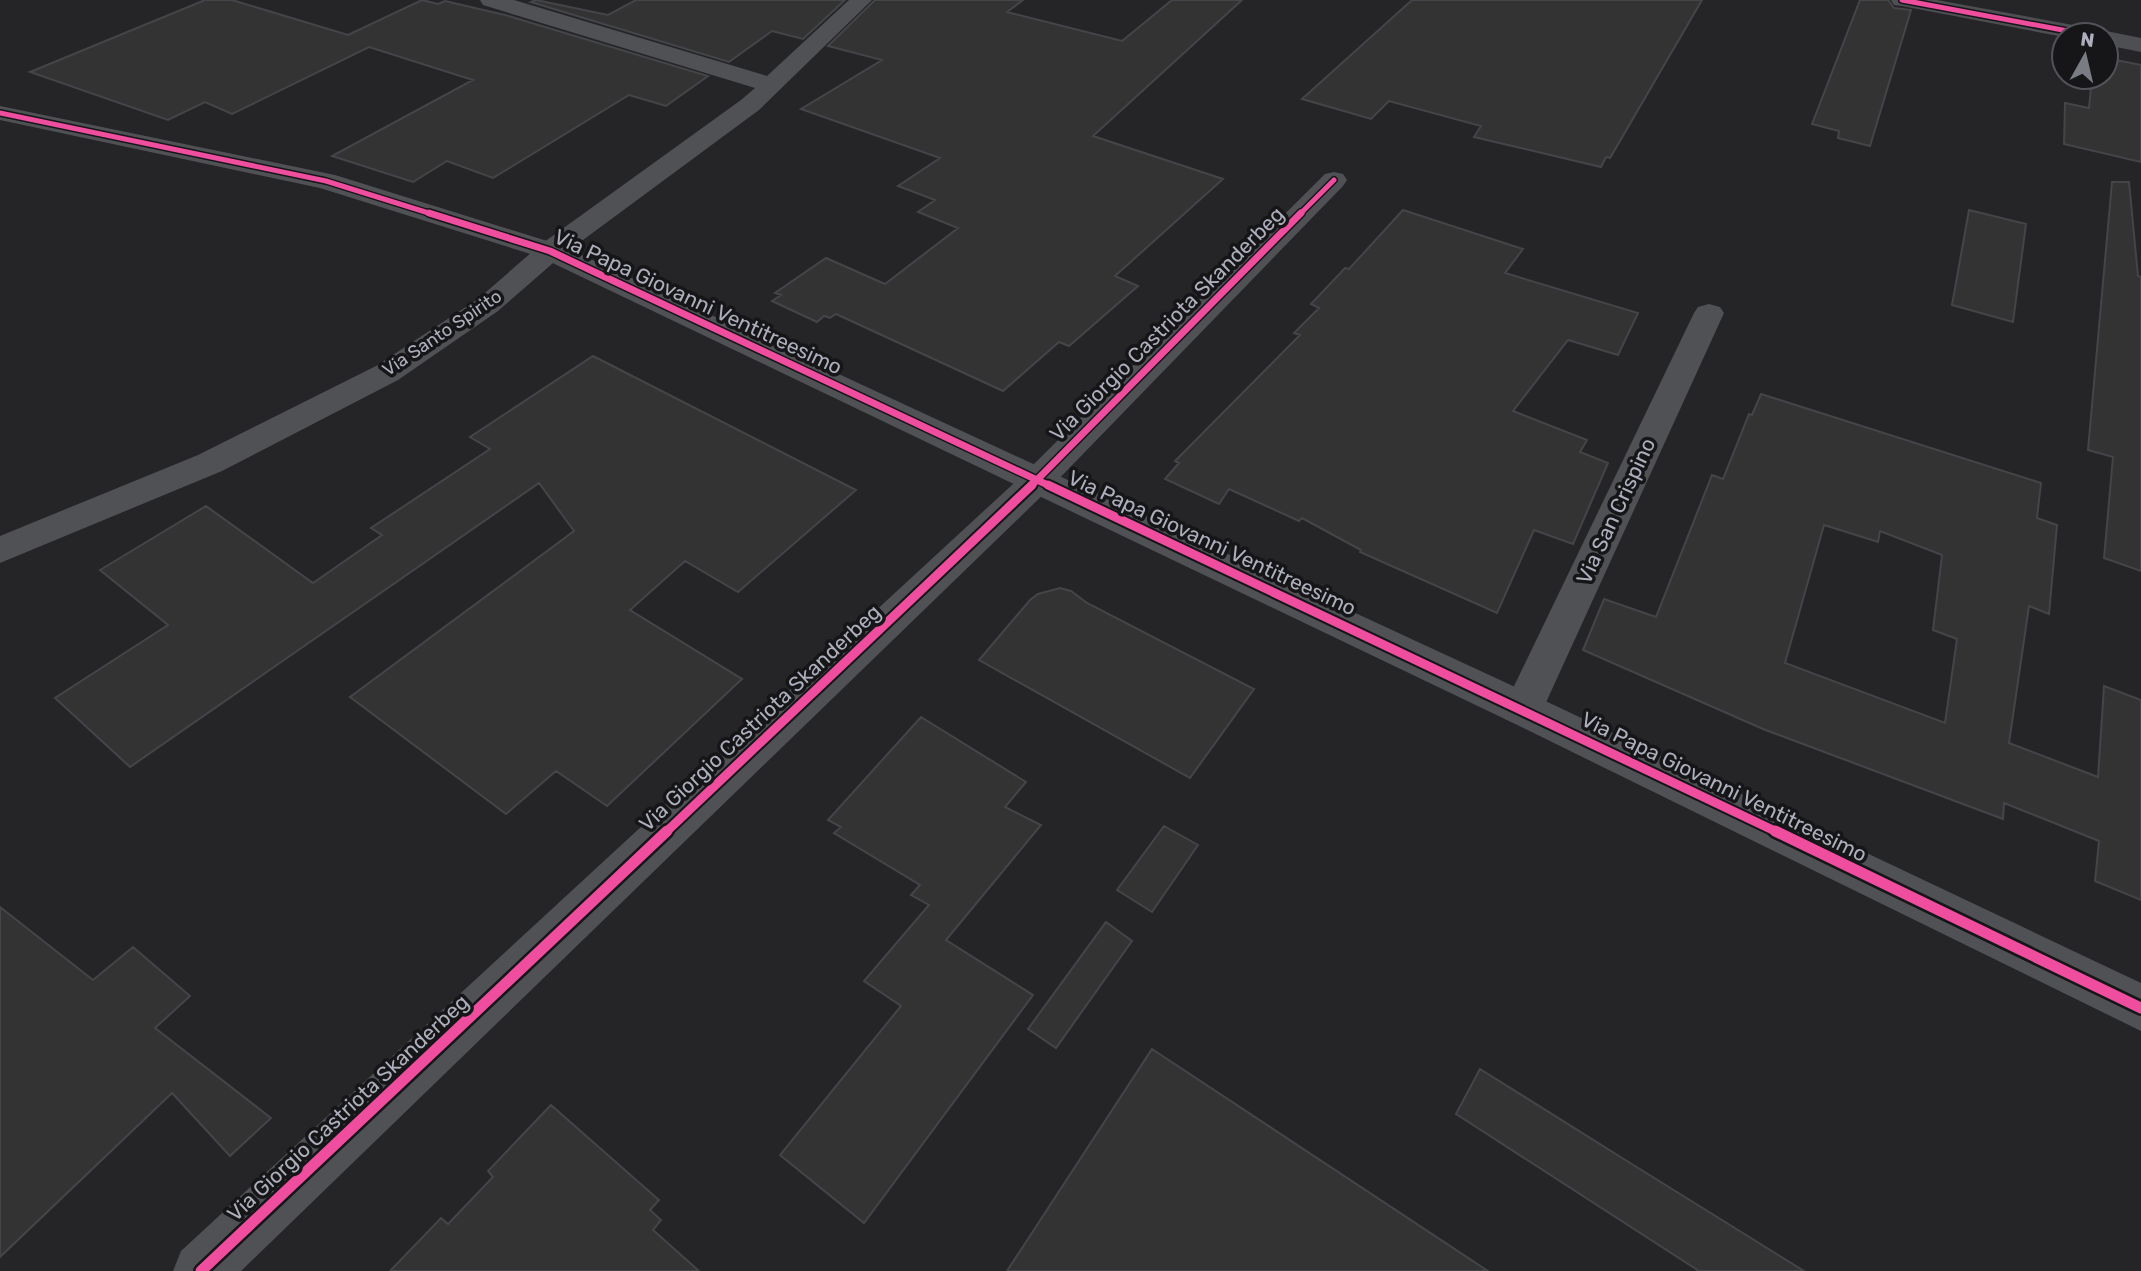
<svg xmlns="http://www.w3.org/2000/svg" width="2141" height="1271" viewBox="0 0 2141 1271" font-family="Rubik,sans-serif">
<rect width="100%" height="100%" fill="#1b1b1c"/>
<path fill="#252528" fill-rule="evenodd" d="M0,0h2141v1271h-2141zM2064,35h42v42h-42z"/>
<path fill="#333334" stroke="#444548" stroke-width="2" fill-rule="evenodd" d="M205,0h27l116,35 74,-35 16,4 7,-3 60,14 203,61 -42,30 -37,-11 -136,83 -46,-17 -34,21 -81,-26 141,-76 -104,-33 -137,67 -27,-12 -37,18 -138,-48z
M536,0l72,15 28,-15h209l-42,39 -31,-8 -43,31 -198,-60z
M875,0h148l-16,12 115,29 50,-41h70l-149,136 130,43 -108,97 23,10 -69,60 -10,-4 -56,49 -167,-77 -6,4 -6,-2 -7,6 -45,-21 9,-6 -6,-2 51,-35 59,26 73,-56 -40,-16 17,-12 -37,-14 42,-28 -139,-49 81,-49 -54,-14z
M1412,0h290l-92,158 -4,-1 -5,10 -127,-30 7,-11 -92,-25 -18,18 -69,-20z
M1860,0h28l6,8 17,2 -41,136 -32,-8 1,-7 -27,-7z
M2106,58l35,7v97l-77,-18 1,-41 24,5 3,-31h14z
M2112,182h17l9,94 3,1v294l-37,-13 9,-101 -25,-7z
M1403,210l120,39 -18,24 133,40 -20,42 -50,-15 -55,71 74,29 -7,12 28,11 -35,81 -39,-14 -37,83 -137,-61 1,-2 -59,-32 -3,3 -70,-32 -10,15 -54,-25 14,-16 -4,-2 125,-126 -6,-2 25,-25 -8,-4 34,-36 4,1z
M1969,210l57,14 -13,98 -61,-17z
M593,356l263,134 -118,102 -53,-31 -55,49 112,69 -135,127 -51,-35 -50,43 -156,-117 224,-166 -35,-48 -409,284 -75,-69 113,-73 -68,-55 106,-64 107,77 69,-48 -11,-7 119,-79 -20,-12z
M1761,394l280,89 -4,35 20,7 -8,89 -20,-8 -20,137 89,34 6,-91 37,14v200l-46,-19 4,-40 -95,-38 -1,16 -240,-90 -180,-79 21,-51 52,18 56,-142 11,4 26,-65 3,1zM1824,525l54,17 2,-11 62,24 -9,75 24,9 -12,84 -160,-60z
M1060,588l11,3 16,12 167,86 -64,89 -211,-118 51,-60 8,-6z
M921,717l105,65 -21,25 36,18 -95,115 87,55 -169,228 -84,-68 121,-149 -37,-25 65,-76 -18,-10 9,-10 -86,-52 7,-6 -13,-7z
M1164,826l34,19 -46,67 -35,-22z
M0,907l93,73 40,-33 57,49 -35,32 116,90 -41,38 -58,-63 -172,164z
M1106,922l26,19 -76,107 -28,-19z
M1152,1049l336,222h-481z
M1480,1069l147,92 177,110h-105l-243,-157z
M551,1105l108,95 -9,10 11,10 -8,10 46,41h-309l51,-53 7,6 45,-47 -5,-6z"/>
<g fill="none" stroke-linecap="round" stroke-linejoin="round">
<path fill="#4f5155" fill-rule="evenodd" d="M480,0h34l253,76 82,-76h23l-113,110 -199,147 -62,54 -100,69 -176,91 -222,92v-27l198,-81 178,-89 102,-67 62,-54 201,-145 14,-12 -272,-83z
M1334,172l9,2 4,6 -4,6 -293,302 -809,783h-68l8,-20 845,-779 299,-298z
M1709,304l11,3 4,6 -181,396 -6,12 -14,4 -14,-4 -6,-12 191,-396 4,-6z"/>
<path fill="#4f5155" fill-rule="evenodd" d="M0,106l335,69 225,70 977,452 604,286v48l-632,-310 -969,-464 -220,-69 -320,-68z"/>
<path fill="#4e4f53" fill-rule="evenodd" d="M1891,0h46l152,28 10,5 7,-2 35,7v14l-35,-7v-10l-42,2 -162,-31 -8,-1z"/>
<g stroke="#161518" stroke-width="8">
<path id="cycleway-far3" d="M1902,0l187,35
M0,113l326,68 109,34
M1299,215l35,-35"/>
</g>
<g stroke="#161518" stroke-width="10">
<path id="cycleway-far2" d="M429,213l121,38 502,236
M1030,487l271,-274"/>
</g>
<g stroke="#161518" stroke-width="13">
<path id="cycleway-far1" d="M1048,485l731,348
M665,833l367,-348"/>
</g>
<g stroke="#161518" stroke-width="16">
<path id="cycleway" d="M1775,831l366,177
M201,1271l466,-440"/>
</g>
<use href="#cycleway-far3" stroke="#ef4d9e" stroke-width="5"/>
<use href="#cycleway-far2" stroke="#ef4d9e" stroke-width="7"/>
<use href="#cycleway-far1" stroke="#ef4d9e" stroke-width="9"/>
<use href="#cycleway" stroke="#ef4d9e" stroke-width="11"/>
</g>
<g text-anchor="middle" stroke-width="7" stroke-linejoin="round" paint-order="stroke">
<g font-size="18" fill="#adb0bc" stroke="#161518">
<text transform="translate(442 333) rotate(-34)" y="6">Via Santo Spirito</text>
</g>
<g font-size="21" fill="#adb0bc" stroke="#161518">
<text transform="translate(698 302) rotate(25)" y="7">Via Papa Giovanni Ventitreesimo</text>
<text transform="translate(1167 324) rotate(-45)" y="7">Via Giorgio Castriota Skanderbeg</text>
<text transform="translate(1616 511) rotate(-65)" y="7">Via San Crispino</text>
<text transform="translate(1212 543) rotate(25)" y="7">Via Papa Giovanni Ventitreesimo</text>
<text transform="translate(760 718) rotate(-43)" y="7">Via Giorgio Castriota Skanderbeg</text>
<text transform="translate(1724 787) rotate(26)" y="7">Via Papa Giovanni Ventitreesimo</text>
<text transform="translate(348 1108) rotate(-43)" y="7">Via Giorgio Castriota Skanderbeg</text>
</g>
</g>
<g transform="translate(2085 56) rotate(8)"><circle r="33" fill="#161518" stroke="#52535a" stroke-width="2"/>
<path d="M0-5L12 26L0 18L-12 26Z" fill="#7a7c84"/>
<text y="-10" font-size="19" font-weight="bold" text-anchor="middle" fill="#adb0bc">N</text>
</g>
</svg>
